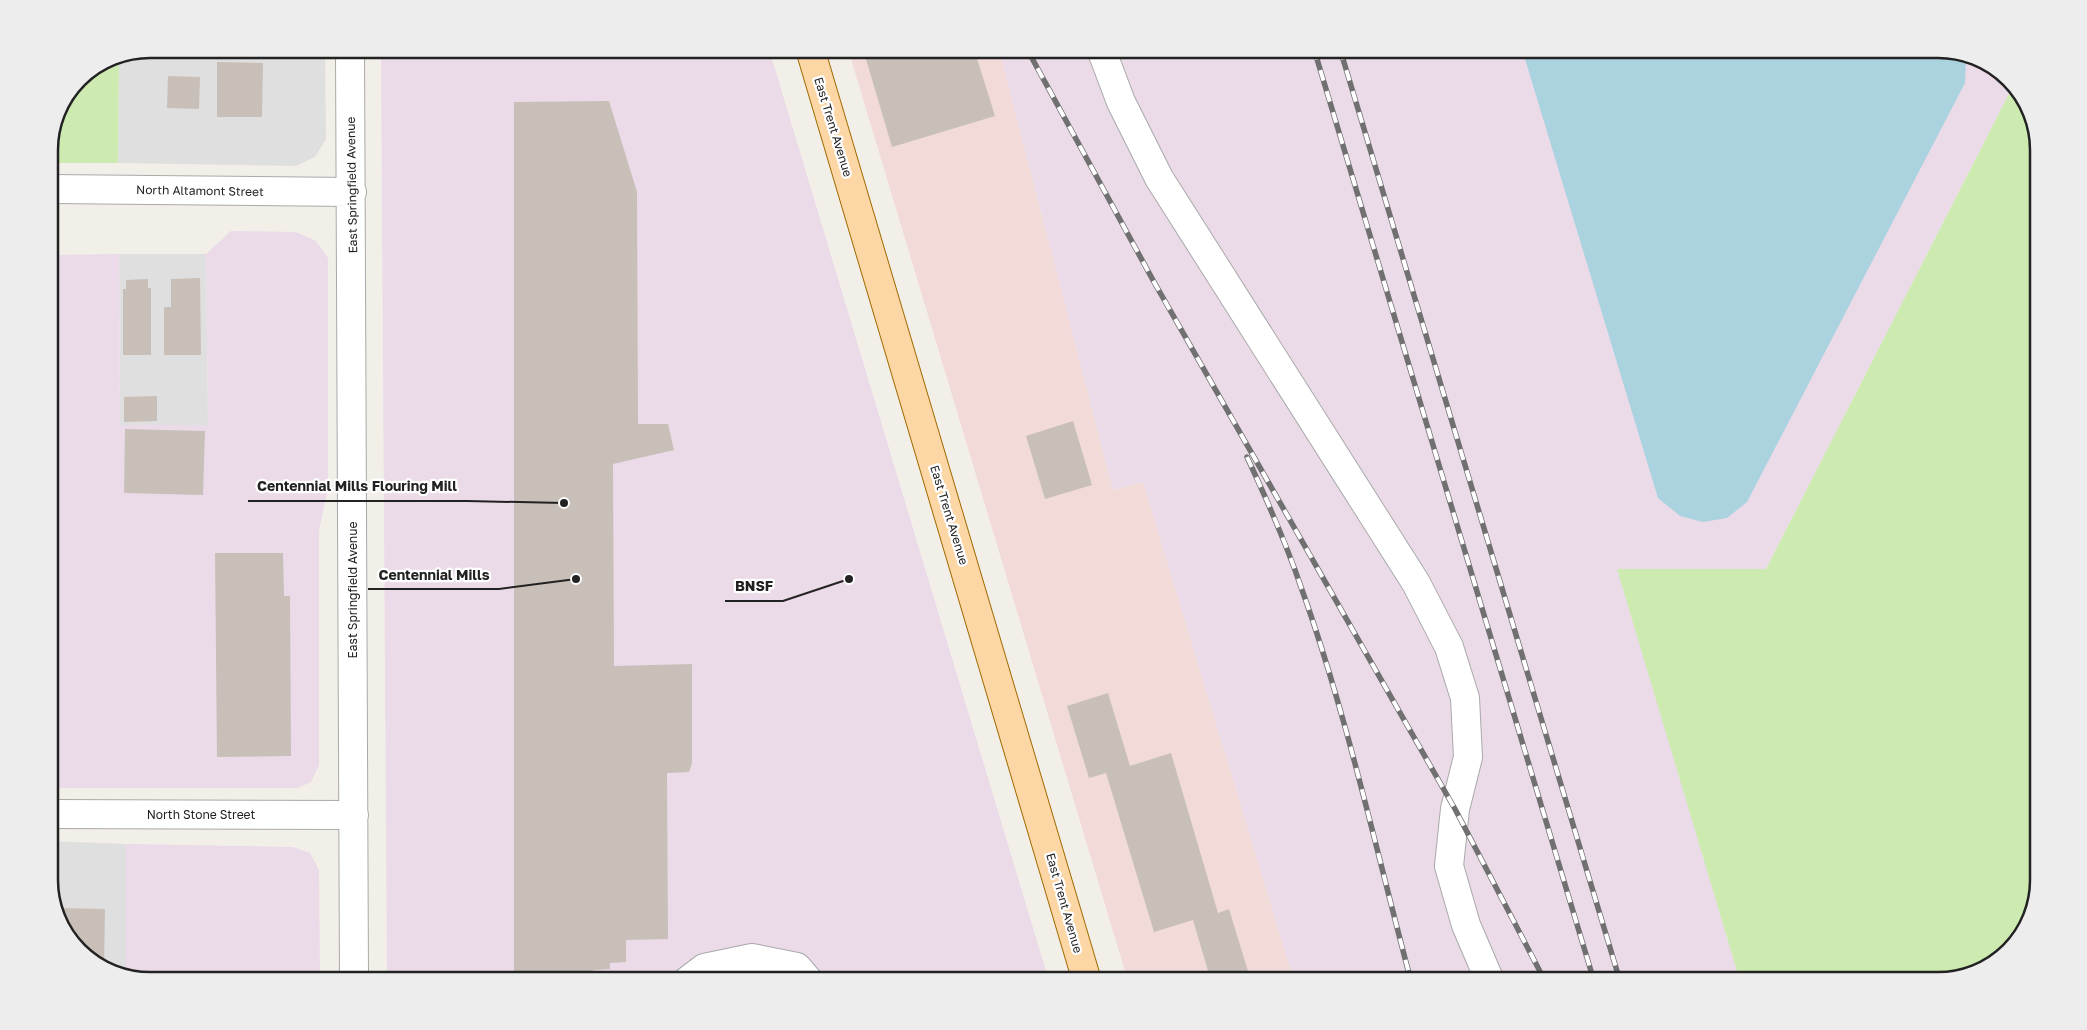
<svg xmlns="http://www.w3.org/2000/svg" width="2087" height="1030" viewBox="0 0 2087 1030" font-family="'Golos Text',sans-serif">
<rect width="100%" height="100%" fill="#f2efe9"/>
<path fill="#e0dfdf" d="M149,49h176l1,90 -11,18 -19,9 -178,-3 1,-108z
M119,254h87l2,171 -88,1z
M49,841l77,3v132l-21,-5 -39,-34 -17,-49z"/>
<path fill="#f2dad9" d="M848,49h151l114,441 30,-8 151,499h-166z"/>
<path fill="#ebdbe8" d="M381,49h388l280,932h-662z
M999,49h939l44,10 31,27 -247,483h-148l122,412h-446l-151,-499 -30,8z
M231,231l65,1 20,9 12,17v230l-9,43v234l-8,17 -13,6h-249v-533l70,-1 1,171h88l-2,-171z
M126,844l167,3 17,6 9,17 1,111h-171l-23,-5z"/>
<path fill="#cdebb0" d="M119,55l-1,108h-69v-20l7,-33 22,-32 33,-22z
M2013,86l9,8 16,49v738l-10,44 -35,40 -55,16h-198l-123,-412h149z"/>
<path fill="#aad3df" d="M1526,49h412l27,6 1,3 -1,25 -218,419 -20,16 -24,4 -23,-6 -22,-18 -133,-439z"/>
<path fill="#c7bfb8" d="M863,49h111l21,67 -103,31z
M217,62l46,1 -1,54h-45z
M168,76l32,1 -1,32 -32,-1z
M609,101l28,91 1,232h30l6,26 -61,14 1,202 78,-2v99l-3,9 -22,1 1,166 -42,1v22l-16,1v6l-17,1v11h-79v-879z
M200,278l1,77h-37v-48h7v-28z
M148,279v9h3v67h-28v-66h3v-9z
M157,396v25l-33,1v-25z
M1073,421l19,64 -47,14 -19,-63z
M125,429l80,2 -2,64 -79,-2z
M215,553h68l1,43h6l1,160 -74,1z
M1108,693l22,73 41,-13 47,160 11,-4 22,72h-40l-18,-61 -39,12 -48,-159 -17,5 -22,-72z
M57,908l48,1 -1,57h-5l-33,-29z"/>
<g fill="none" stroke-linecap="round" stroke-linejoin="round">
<g stroke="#a9a9a9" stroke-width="30">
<path id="minor" d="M350,49l4,932
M1101,49l20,53 38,76 257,405 33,64 16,51 3,59 -13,52 -6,57 17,59 24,56
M49,189l303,3
M49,814l305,1
M687,981l17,-13 48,-10 45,9 12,14"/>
</g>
<g stroke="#a06b00" stroke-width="30">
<path id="major" d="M810,49l277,932"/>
</g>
<use href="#minor" stroke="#fff" stroke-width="28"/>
<use href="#major" stroke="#fcd6a4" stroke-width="28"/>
<g stroke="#707070" stroke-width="5.5">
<path id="rail" d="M1027,49l127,233 301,527 90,172
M1314,49l280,932
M1340,49l280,932
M1247,457c20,43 39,86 54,130 46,128 75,263 110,394"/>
</g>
<use href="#rail" stroke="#fff" stroke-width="4" stroke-dasharray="11" stroke-linecap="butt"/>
</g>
<g text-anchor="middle" stroke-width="4.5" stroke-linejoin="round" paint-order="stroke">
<g font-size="12" fill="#222" stroke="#fff">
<text transform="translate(833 127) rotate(73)" y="4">East Trent Avenue</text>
<text transform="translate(352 185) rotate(-91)" y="4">East Springfield Avenue</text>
<text transform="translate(200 191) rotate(1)" y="4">North Altamont Street</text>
<text transform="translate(949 515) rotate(73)" y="4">East Trent Avenue</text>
<text transform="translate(353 590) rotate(-90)" y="4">East Springfield Avenue</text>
<text x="201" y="819">North Stone Street</text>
<text transform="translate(1064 903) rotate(74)" y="4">East Trent Avenue</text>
</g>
</g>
<path d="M0 0H2087V1030H0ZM150 58H1938A92 92 0 0 1 2030 150V880A92 92 0 0 1 1938 972H150A92 92 0 0 1 58 880V150A92 92 0 0 1 150 58Z" fill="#ededed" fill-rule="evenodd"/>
<path fill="none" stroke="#222" stroke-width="2.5" d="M150 58H1938A92 92 0 0 1 2030 150V880A92 92 0 0 1 1938 972H150A92 92 0 0 1 58 880V150A92 92 0 0 1 150 58Z"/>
<path fill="none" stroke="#222" stroke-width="2" d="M564 503L467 501H248M576 579L499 589H368M849 579L783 601H725"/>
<g fill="#222" stroke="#fff" stroke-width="2">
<circle cx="564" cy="503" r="5"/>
<circle cx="576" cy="579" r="5"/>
<circle cx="849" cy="579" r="5"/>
</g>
<g font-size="14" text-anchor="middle" font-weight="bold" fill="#222" stroke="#fff" stroke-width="4.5" stroke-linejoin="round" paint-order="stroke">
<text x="357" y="491">Centennial Mills Flouring Mill</text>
<text x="434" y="580">Centennial Mills</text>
<text x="754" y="591">BNSF</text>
</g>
</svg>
